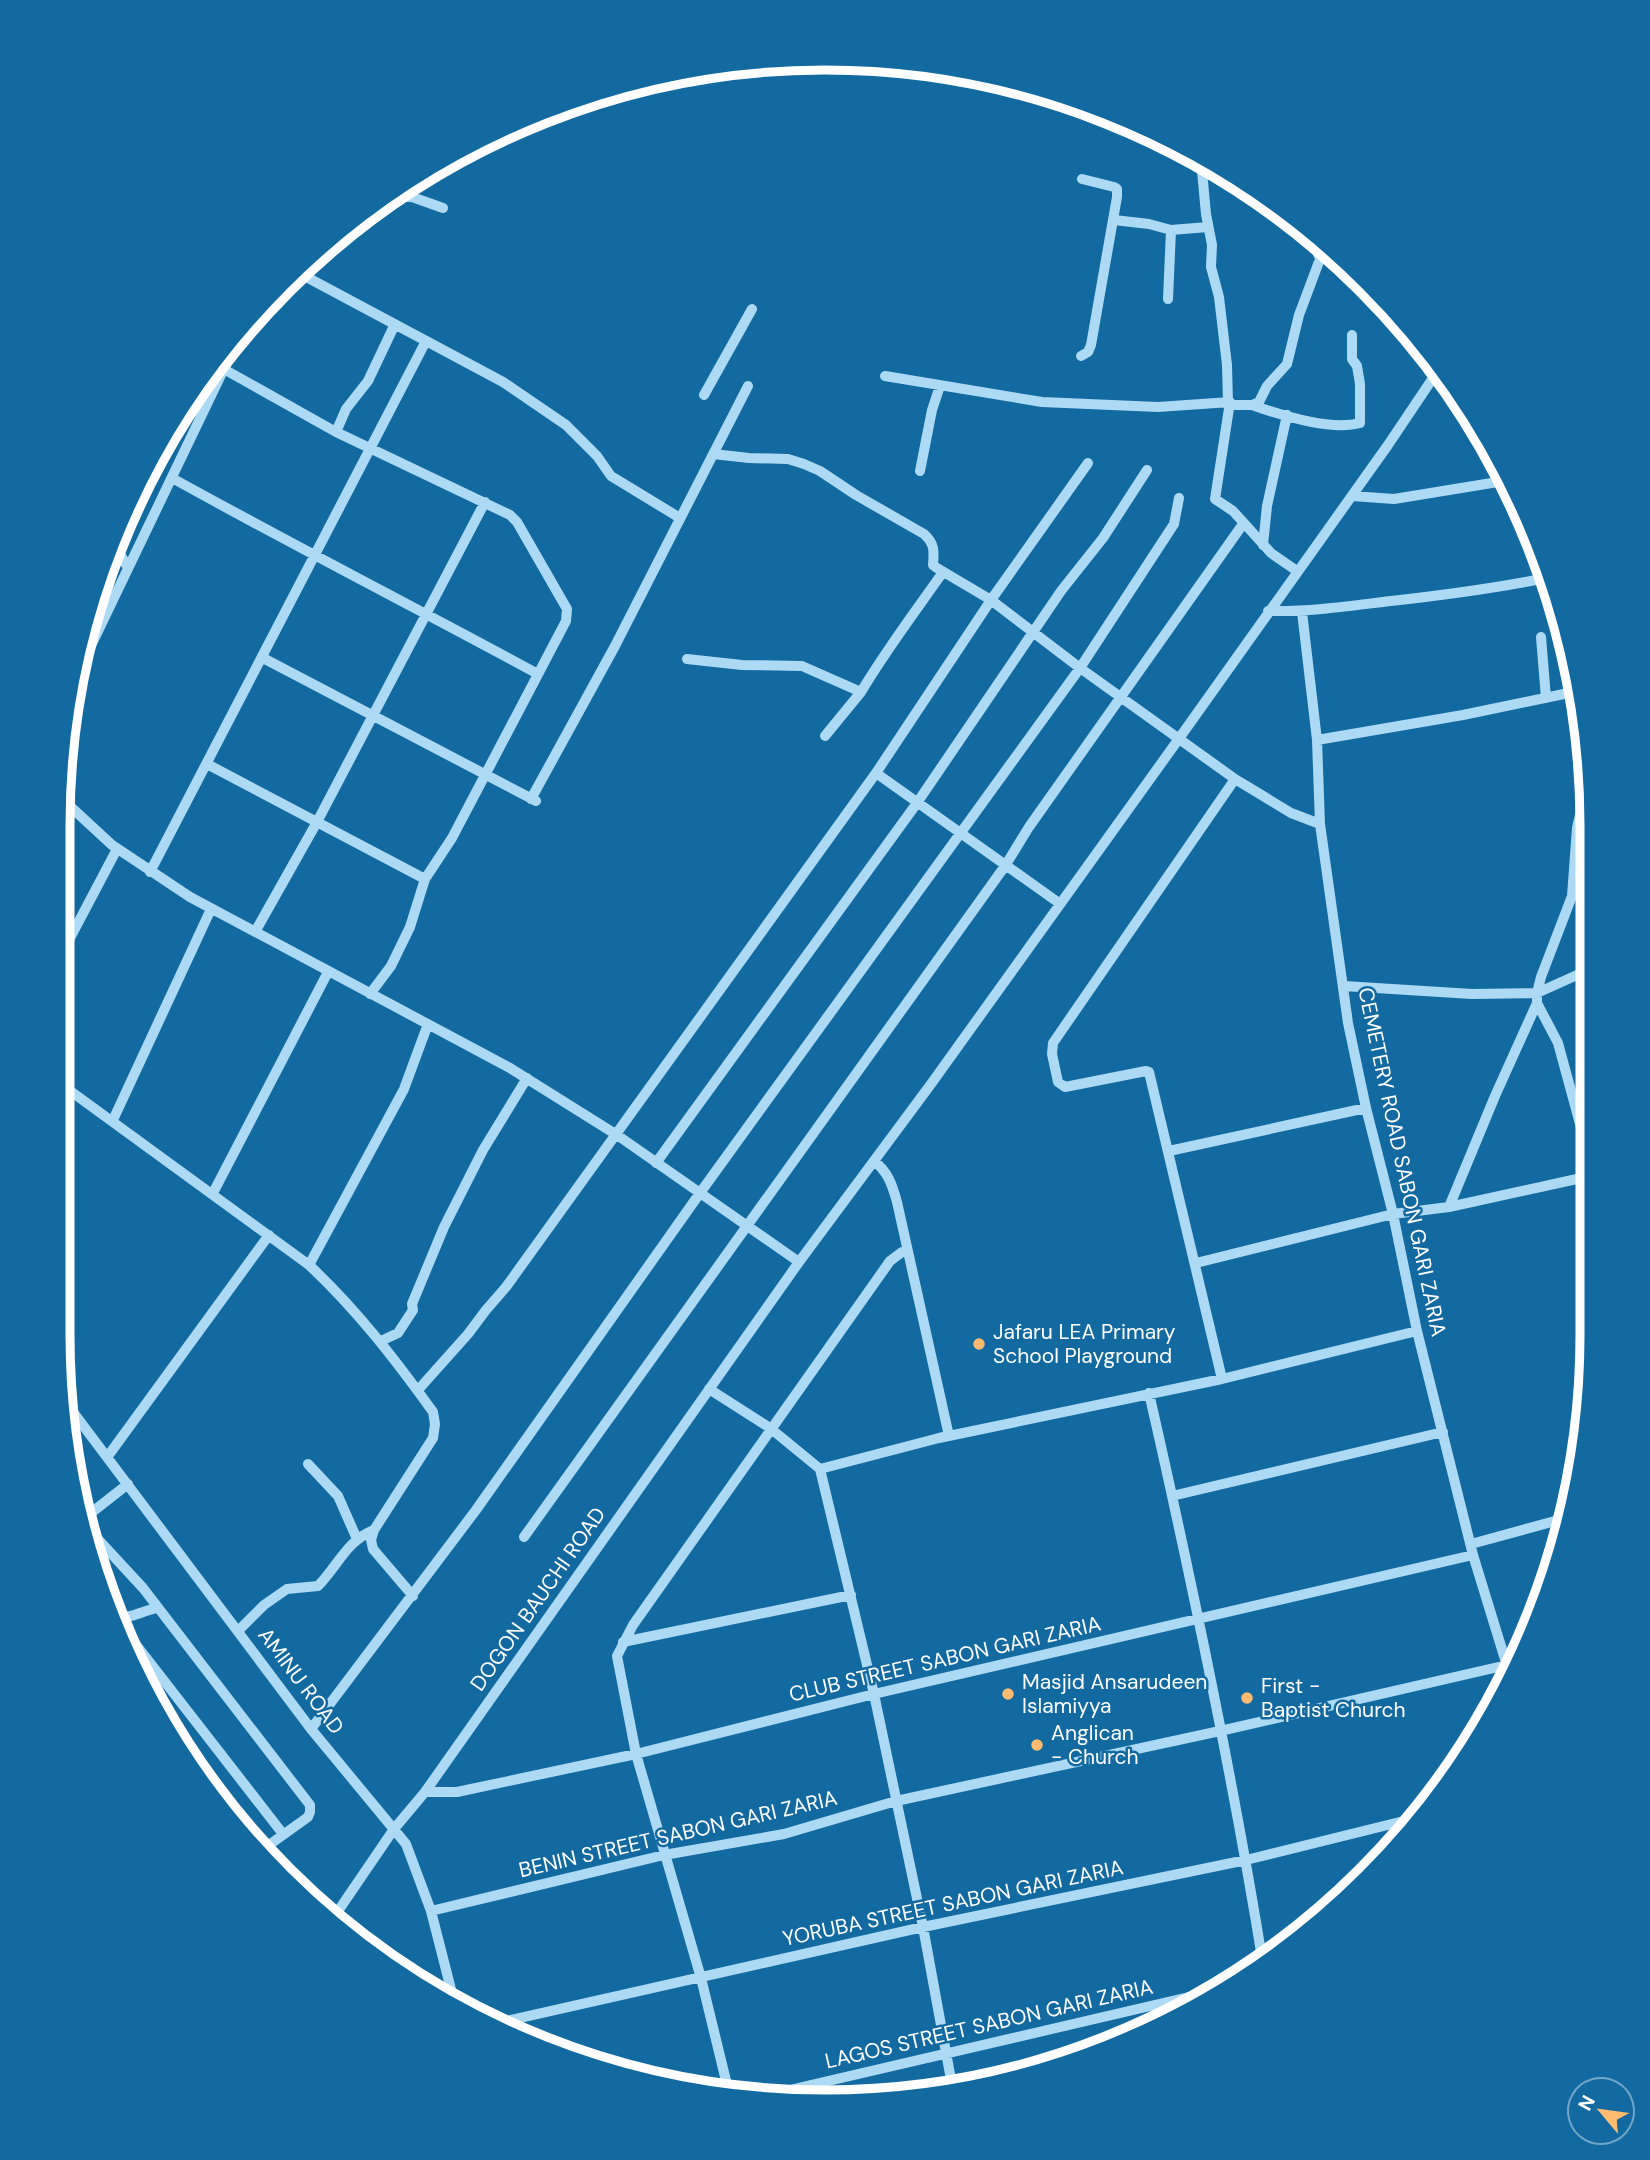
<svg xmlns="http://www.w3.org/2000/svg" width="1650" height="2160" viewBox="0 0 1650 2160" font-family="'DM Sans',sans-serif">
<rect width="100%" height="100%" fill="#136aa1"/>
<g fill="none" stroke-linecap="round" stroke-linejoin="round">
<path stroke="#acdaf5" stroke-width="10" d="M1201,160l5,54 6,31 -1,22 8,30 8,68 1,38
M388,196l24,1 31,11
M1114,220l35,4 22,6 37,-3
M1311,236l9,23
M297,272l206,110 63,43 31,31 14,20 69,42
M1168,299l3,-69
M1081,356l7,-4 3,-7 26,-148v-8l-3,-2 -32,-8
M213,363l123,69 174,83 7,7 50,87 -1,12 -114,217 -27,41 -15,48 -19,39 -21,28
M885,376l157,26 116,5 72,-5 -15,97 18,12 38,42 26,18
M704,395l48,-86
M1229,405h23l7,-3 8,-16 20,-22 12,-49 21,-56 4,-1 5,-7
M1252,405c28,10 79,26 108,18v-39l-3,-18 -5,-7v-24
M336,432l10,-23 22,-28 27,-57
M713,454l36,4 39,1 16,5 16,7 36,24 68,39c11,10 10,17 9,31l4,3 54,32 89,68 155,111 56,34 29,11
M920,471l12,-61 8,-24
M172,478c121,67 244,130 366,196
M1352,496l42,3 110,-18
M115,545l13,23
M1263,545l4,-39 20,-91
M1268,611c41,1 82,-5 123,-10 54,-6 107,-13 160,-24
M1302,612l15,128 3,84 28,199 18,85 27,106 24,117 56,224 35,114
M1541,637l5,61
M263,658l273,143
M687,659l55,6 60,1 59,26c25,-42 54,-80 82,-120
M75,679l168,-350
M825,736l36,-44
M1317,740l146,-25 115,-24
M207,764l218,115
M876,773l183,130
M59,796l53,49 78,52 320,171 107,67 182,127
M531,799l84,-153 133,-260
M150,872l276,-531
M255,932l62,-110 168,-320
M59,959l58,-110
M1344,986l128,8 65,-1 4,-16 31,-81 5,-68 9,-38
M1537,1003l21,40 28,103
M58,1082l251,183c47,44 86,94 124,147l2,12 -2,14 -59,92 -3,10 2,9 40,47
M113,1120l98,-211
M1169,1151l197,-43
M874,1161c14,11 18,23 23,41l52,234
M656,1163l261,-360 144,-212 42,-53 44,-68
M213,1193l115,-221
M1449,1207l46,-111 42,-93v-10l49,-22
M1196,1263l197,-49 56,-7 137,-30
M309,1265l95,-176 24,-65
M381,1341l17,-8 15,-23 -1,-6 32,-77 39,-77 44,-72
M1222,1379l-73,-307 -3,-1 -81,16 -7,-5 -6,-28 1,-11 182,-264
M709,1389l61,39 50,41 54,225 49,233 29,158
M418,1390l50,-56 18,-24 20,-23 370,-514 115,-173 97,-137
M1149,1393c43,189 83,379 114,571
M67,1404l244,325 95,115 25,67 24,94
M108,1456l161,-221
M308,1464l30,32 19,43
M820,1469l119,-31 283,-59 195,-48
M1172,1496l271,-64
M82,1520l46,-36
M83,1528l11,7 49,53 167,217v7l-2,5 -46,33
M524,1537l481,-671 24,-39 214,-303
M1471,1544l95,-26
M120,1620l5,1 1,-4c12,-2 20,-7 31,-9
M123,1628l160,206
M238,1631l26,-26 23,-16 31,-3c20,-20 28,-45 56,-56
M623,1642l228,-47
M311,1729l165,-219 224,-317 380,-525 94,-144 5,-26
M425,1792h32l179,-38 238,-60 599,-139
M431,1911l233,-56 120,-21 112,-33 324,-70 287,-66
M334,1917l60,-88 31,-37 374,-530 132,-178 247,-344 210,-295 51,-76
M498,2023l425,-96 323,-67 170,-42
M728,2089l-27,-111 -65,-224 -19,-98 16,-31 257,-364 12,-9h6
M768,2095l451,-105"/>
</g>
<g fill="#ffbc70" stroke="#136aa1" stroke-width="2.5">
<circle cx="979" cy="1344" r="7"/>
<circle cx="1008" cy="1694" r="7"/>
<circle cx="1247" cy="1698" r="7"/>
<circle cx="1037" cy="1745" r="7"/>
</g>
<g text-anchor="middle" stroke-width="5" stroke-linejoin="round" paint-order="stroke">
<g font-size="21" fill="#fff" stroke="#136aa1">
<text transform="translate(1402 1162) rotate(78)" y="7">CEMETERY ROAD SABON GARI ZARIA</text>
<text transform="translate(538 1599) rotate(-55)" y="7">DOGON BAUCHI ROAD</text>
<text transform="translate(945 1659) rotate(-13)" y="7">CLUB STREET SABON GARI ZARIA</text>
<text transform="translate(301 1681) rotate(53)" y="7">AMINU ROAD</text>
<text transform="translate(678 1834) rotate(-13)" y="7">BENIN STREET SABON GARI ZARIA</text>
<text transform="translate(953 1903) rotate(-12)" y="7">YORUBA STREET SABON GARI ZARIA</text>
<text transform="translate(989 2024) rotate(-13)" y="7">LAGOS STREET SABON GARI ZARIA</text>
</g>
<g font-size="21" fill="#fff" stroke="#136aa1" text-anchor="start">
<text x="993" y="1339">Jafaru LEA Primary<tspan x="993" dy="24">School Playground</tspan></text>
<text x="1022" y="1689">Masjid Ansarudeen<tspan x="1022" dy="24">Islamiyya</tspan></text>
<text x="1261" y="1693">First -<tspan x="1261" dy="24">Baptist Church</tspan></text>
<text x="1051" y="1740">Anglican<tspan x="1051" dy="24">- Church</tspan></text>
</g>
</g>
<path d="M0 0H1650V2160H0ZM825 70H825A755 755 0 0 1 1580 825V1335A755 755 0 0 1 825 2090H825A755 755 0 0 1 70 1335V825A755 755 0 0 1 825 70Z" fill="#136aa1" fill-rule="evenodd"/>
<path fill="none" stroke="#fff" stroke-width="9" d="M825 70H825A755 755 0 0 1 1580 825V1335A755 755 0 0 1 825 2090H825A755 755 0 0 1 70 1335V825A755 755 0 0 1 825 70Z"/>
<g transform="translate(1601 2111) rotate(299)"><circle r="33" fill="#136aa1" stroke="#71a6c7" stroke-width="2"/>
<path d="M0-5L12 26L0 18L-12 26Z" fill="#ffbc70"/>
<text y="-10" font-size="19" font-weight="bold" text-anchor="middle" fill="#ffffff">N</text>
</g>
</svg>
